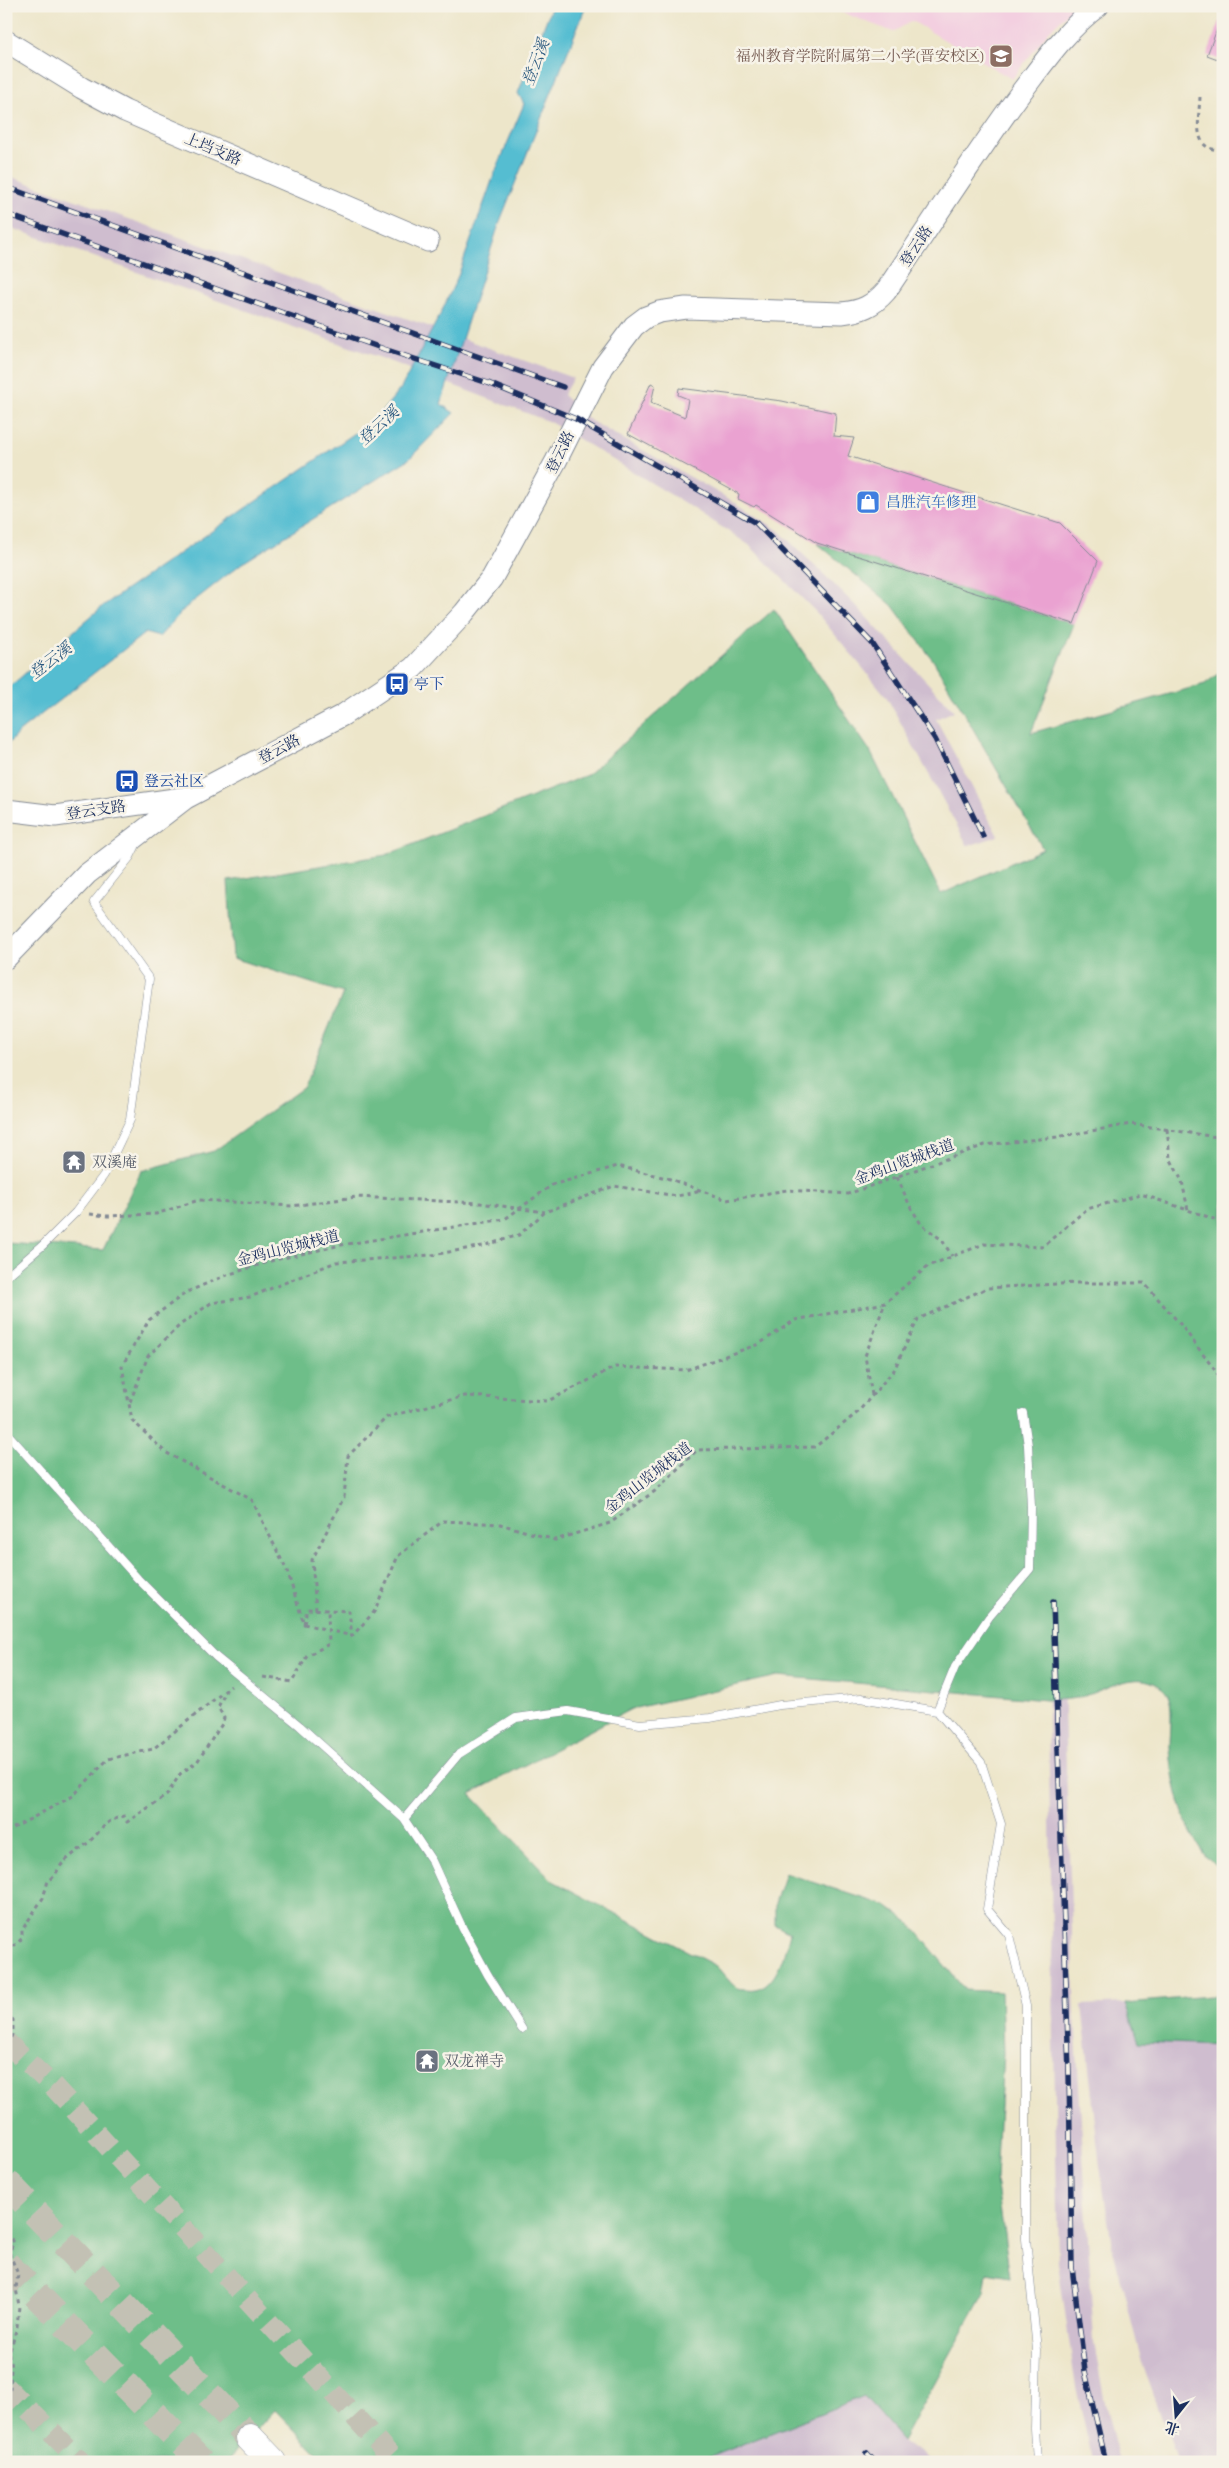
<svg xmlns="http://www.w3.org/2000/svg" width="1229" height="2468" viewBox="0 0 1229 2468" font-family="Alegreya,'Noto Serif SC',serif">
<rect width="100%" height="100%" fill="#f7f3e8"/>
<filter id="ink" filterUnits="userSpaceOnUse"><feTurbulence type="fractalNoise" baseFrequency=".02" numOctaves="2"/><feDisplacementMap in="SourceGraphic" scale="10" xChannelSelector="R" yChannelSelector="G"/><feConvolveMatrix kernelMatrix="1 2 1 2 8 2 1 2 1" color-interpolation-filters="sRGB"/></filter>
<filter id="wash" filterUnits="userSpaceOnUse"><feTurbulence type="fractalNoise" baseFrequency=".0096" numOctaves="4" result="noise"/><feDisplacementMap in="SourceGraphic" scale="20" xChannelSelector="R" yChannelSelector="G"/><feGaussianBlur stdDeviation="1.12" result="paint"/><feColorMatrix in="noise" values="0 0 0 0 0 0 0 0 0 0 0 0 0 0 0 0 0 1.4 0 .05"/><feComposite in="paint" operator="in"/></filter>
<g filter="url(#wash)">
<rect width="100%" height="100%" fill="#ede6ca"/>
<path fill="#f3cfe0" d="M825,6h250l-26,25 -37,48 -100,-58 -19,11z"/>
<path fill="#cfbdcf" d="M6,175l567,203 -10,17 28,26 140,79 47,30 78,76 98,105 -18,8 62,117 -30,10 -82,-150 -70,-84 -67,-67 -61,-40 -138,-83 -166,-63 -378,-133z
M1060,1599l15,418 19,325 10,56 15,64 -26,-2 -17,-71 -18,-126 -12,-659z
M1125,2003l14,39 84,3v417h-45l-36,-99 -30,-117 -12,-79 -18,-162z
M864,2396l39,44 29,22h-234z"/>
<path fill="#6ebe89" stroke="#447674" d="M817,543l257,81 -43,109 174,-49 18,-14v1202c-35,-23 -51,-84 -53,-125 0,-12 3,-39 -1,-49 -4,-13 -23,-20 -35,-18 -19,1 -38,14 -58,18 -9,2 -20,1 -30,2l-268,-24 -147,33 -161,85 83,87 163,85c6,6 12,15 19,20 2,3 7,3 11,3 29,5 38,-34 44,-56l-15,-8v-22l10,-30 102,33 23,17 55,67 36,2 2,61 -7,126 14,98 -23,-4 -3,20 -81,147 -39,-44 -166,66h-372l-51,-52 -49,52h-220v-1219l97,7 38,-79 73,-20 90,-64 39,-94 -110,-35 -5,-77 158,-26 201,-80 187,-166 96,142 71,143 102,-45 -110,-189 -41,-55z
M1223,1995v50l-84,-3 -14,-39z"/>
<path fill="#54bdd1" stroke="#387698" d="M552,6h34l-86,215 -59,183 13,9 -45,46 -168,105 -56,44 -26,29 -14,-4 -125,98 -14,15v-56l98,-85 254,-174 21,-16 22,-27 40,-75 17,-37 36,-101 30,-71 -6,-11z"/>
<g id="blocks">
<path fill="#eaa2d1" d="M1223,14v47l-16,-6z
M651,383l4,2 -4,18 34,14 3,-18 -10,-4 1,-7 103,13 54,12 -2,23 20,2 -6,18 212,67 38,38 -24,63 -257,-81 -61,-38 -2,2 -16,-8 1,-5 -111,-60z"/>
</g>
</g>
<g filter="url(#ink)">
<use href="#blocks" fill-opacity="0" stroke="#848a94" stroke-width="1"/>
<g fill="none" stroke-linecap="round" stroke-linejoin="round">
<path stroke="#c3c1b4" stroke-width="21" stroke-dasharray="21 11" stroke-linecap="butt" d="M6,2042l48,45 342,375
M6,2387l75,75"/>
<path stroke="#c3c1b4" stroke-width="28" stroke-dasharray="28 14" stroke-linecap="butt" d="M6,2182l244,256
M6,2264l195,198"/>
<g stroke="#848a94" stroke-width="9">
<path id="lane" d="M6,1277l37,-32 33,-33 28,-37 26,-55 19,-141 -55,-77 36,-45 6,-12
M6,1432l132,147 78,78 84,69 104,93
M937,1711l18,-44 34,-50 41,-48 1,-62 -3,-62 -5,-32
M522,2029l-34,-54 -25,-46 -31,-68 -28,-42 55,-65 57,-36 52,-7 72,13 70,-6 70,-13 81,-7 76,13 44,51 20,62 -14,85 22,26 17,71v233l11,111 -2,78 2,34"/>
</g>
<g stroke="#848a94" stroke-width="23">
<path id="secondary" d="M6,41l76,47 43,23 303,130
M6,810l49,6 127,-18
M6,958l81,-84 99,-76 157,-83 70,-47 51,-55 28,-35 64,-117 47,-94 31,-41 12,-9 13,-5 27,-4 156,5c19,-2 31,-7 44,-22 45,-67 88,-135 136,-200 23,-30 45,-62 76,-85"/>
</g>
<g stroke="#848a94" stroke-width="29">
<path id="highway" d="M250,2438l23,24"/>
</g>
<path stroke="#848a94" stroke-width="3" stroke-dasharray="4 4" stroke-linecap="butt" d="M1200,97c-1,21 -9,57 23,52
M1167,1129l3,29 12,23 6,29
M897,1177l13,29 11,18 21,16 10,16
M90,1214l17,2 49,-2 43,-14 93,6 64,-9 124,6 65,9
M872,1395l-7,-39 20,-53
M130,1402l18,-46 32,-31 31,-22 39,-6 86,-35 96,-7 51,-9 36,-11 26,-23 69,-26 63,10 25,-5
M316,1610l-4,-50 32,-63 4,-41 39,-39 78,-21 83,5 67,-34 71,3 73,-26 36,-24 90,-17 43,-37 56,-22 58,3 45,-38 54,-15 82,28
M304,1624l3,-15 42,2 3,25
M263,1677l29,5 15,-26 22,-12 -1,-35
M6,1832l67,-36 35,-37 45,-10 78,-63
M6,1951l12,-8 4,-5v-8l21,-32 5,-17c8,-4 9,-12 15,-18 9,-9 21,-16 30,-25 14,-14 11,-16 31,-22l3,6 40,-27 13,-21 17,-12 25,-38 2,-6 -6,-11 8,-16
M6,1978l6,-10 -6,-19
M6,2013l7,7v12l-7,18
M6,2233l8,9 -3,6 -1,7 8,19 -2,14 3,18 -2,21 -8,27 2,15 -1,20 -4,5"/>
<use href="#lane" stroke="#fff" stroke-width="8"/>
<use href="#secondary" stroke="#fff" stroke-width="21"/>
<use href="#highway" stroke="#fff" stroke-width="28"/>
<g stroke="#1b2f5e" stroke-width="5.5">
<path id="rail" d="M6,187l557,200
M6,214l378,135 104,34 88,36 180,104 116,120 63,96 48,97
M1053,1602l16,470 3,195 13,104 21,91
M867,2453l8,9"/>
</g>
<use href="#rail" stroke="#f7f3e8" stroke-width="4" stroke-dasharray="11" stroke-linecap="butt"/>
<path stroke="#848a94" stroke-width="3" stroke-dasharray="4 4" stroke-linecap="butt" d="M1223,1138l-92,-14 -74,13 -72,8 -137,49 -61,-4 -60,10 -57,-21 -52,-13 -66,19 -47,34 -164,26 -67,15 -47,15 -40,17 -38,28 -27,46 10,54 33,32 87,48 35,71 17,53 48,12 22,-24 24,-56 45,-35 57,3 55,16 55,-17 45,-32 42,-41 118,-3 43,-35 36,-42 24,-51 69,-31 89,-5h68l37,42 36,48 6,22"/>
</g>
</g>
<defs>
<g id="school-square" transform="scale(1.25)"><rect x="-9" y="-9" width="18" height="18" rx="4" fill="#8d6e63" stroke="#f7f3e8"/><path d="M0-5L7-2L0 1L-7-2ZM-4 1L0 2.5L4 1V4Q0 6-4 4Z" fill="#fff"/></g>
<g id="shop-square" transform="scale(1.25)"><rect x="-9" y="-9" width="18" height="18" rx="4" fill="#3f7fe0" stroke="#f7f3e8"/><path d="M-5-2.5h2.3a2.7 3.5 0 0 1 5.4 0H5L5.5 6h-11ZM-1.5-2.5h3a1.5 2.3 0 0 0-3 0Z" fill="#fff"/></g>
<g id="bus-square" transform="scale(1.25)"><rect x="-9" y="-9" width="18" height="18" rx="4" fill="#1a4fb4" stroke="#f7f3e8"/><path d="M-5-6H5V4H4V6H2V4H-2V6H-4V4H-5ZM-3.5-4V0h7V-4ZM-3.5 1.2v1.5H-2V1.2ZM2 1.2v1.5H3.5V1.2Z" fill="#fff"/></g>
<g id="temple-square" transform="scale(1.25)"><rect x="-9" y="-9" width="18" height="18" rx="4" fill="#6b7280" stroke="#f7f3e8"/><path d="M0-6L5-2H3V0L6.5 2.5H4V6H1.5V3h-3V6H-4V2.5H-6.5L-3 0V-2H-5Z" fill="#fff"/></g>
</defs>
<g fill-rule="evenodd">
<use href="#school-square" x="1001" y="56"/>
<use href="#shop-square" x="868" y="502"/>
<use href="#bus-square" x="397" y="684"/>
<use href="#bus-square" x="127" y="781"/>
<use href="#temple-square" x="74" y="1162"/>
<use href="#temple-square" x="427" y="2061"/>
</g>
<g text-anchor="middle" stroke-width="5" stroke-linejoin="round" paint-order="stroke">
<g font-size="15" fill="#785e54" stroke="#f7f3e8" text-anchor="end">
<text x="984" y="61">福州教育学院附属第二小学(晋安校区)</text>
</g>
<g font-size="15" fill="#1b2f5e" stroke="#f7f3e8">
<text transform="translate(213 149) rotate(23)" y="5">上垱支路</text>
<text transform="translate(916 246) rotate(-56)" y="5">登云路</text>
<text transform="translate(560 452) rotate(-64)" y="5">登云路</text>
<text transform="translate(279 749) rotate(-28)" y="5">登云路</text>
<text transform="translate(96 810) rotate(-8)" y="5">登云支路</text>
<text transform="translate(904 1162) rotate(-20)" y="5">金鸡山览城栈道</text>
<text transform="translate(288 1248) rotate(-14)" y="5">金鸡山览城栈道</text>
<text transform="translate(648 1478) rotate(-38)" y="5">金鸡山览城栈道</text>
</g>
<g font-size="15" fill="#366cbe" stroke="#f7f3e8" text-anchor="start">
<text x="886" y="507">昌胜汽车修理</text>
</g>
<g font-size="15" fill="#164399" stroke="#f7f3e8" text-anchor="start">
<text x="414" y="689">亭下</text>
<text x="144" y="786">登云社区</text>
</g>
<g font-size="15" fill="#5b616d" stroke="#f7f3e8" text-anchor="start">
<text x="92" y="1167">双溪庵</text>
<text x="444" y="2066">双龙禅寺</text>
</g>
<g font-size="16" font-style="italic" fill="#2c5a80" stroke="#f7f3e8">
<text transform="translate(535 62) rotate(-69)" y="6">登云溪</text>
<text transform="translate(378 425) rotate(-42)" y="6">登云溪</text>
<text transform="translate(50 660) rotate(-37)" y="6">登云溪</text>
</g>
</g>
<rect width="1229" height="2468" fill="none" stroke="#f7f3e8" stroke-width="25"/>
<g transform="translate(1176 2416) rotate(197)" stroke="#f7f3e8" stroke-width="4" paint-order="stroke">
<path d="M0-4L9 19L0 12L-9 19Z" fill="#1b2f5e"/>
<text y="-8" font-size="14" font-weight="bold" text-anchor="middle" fill="#1b2f5e">北</text>
</g>
</svg>
